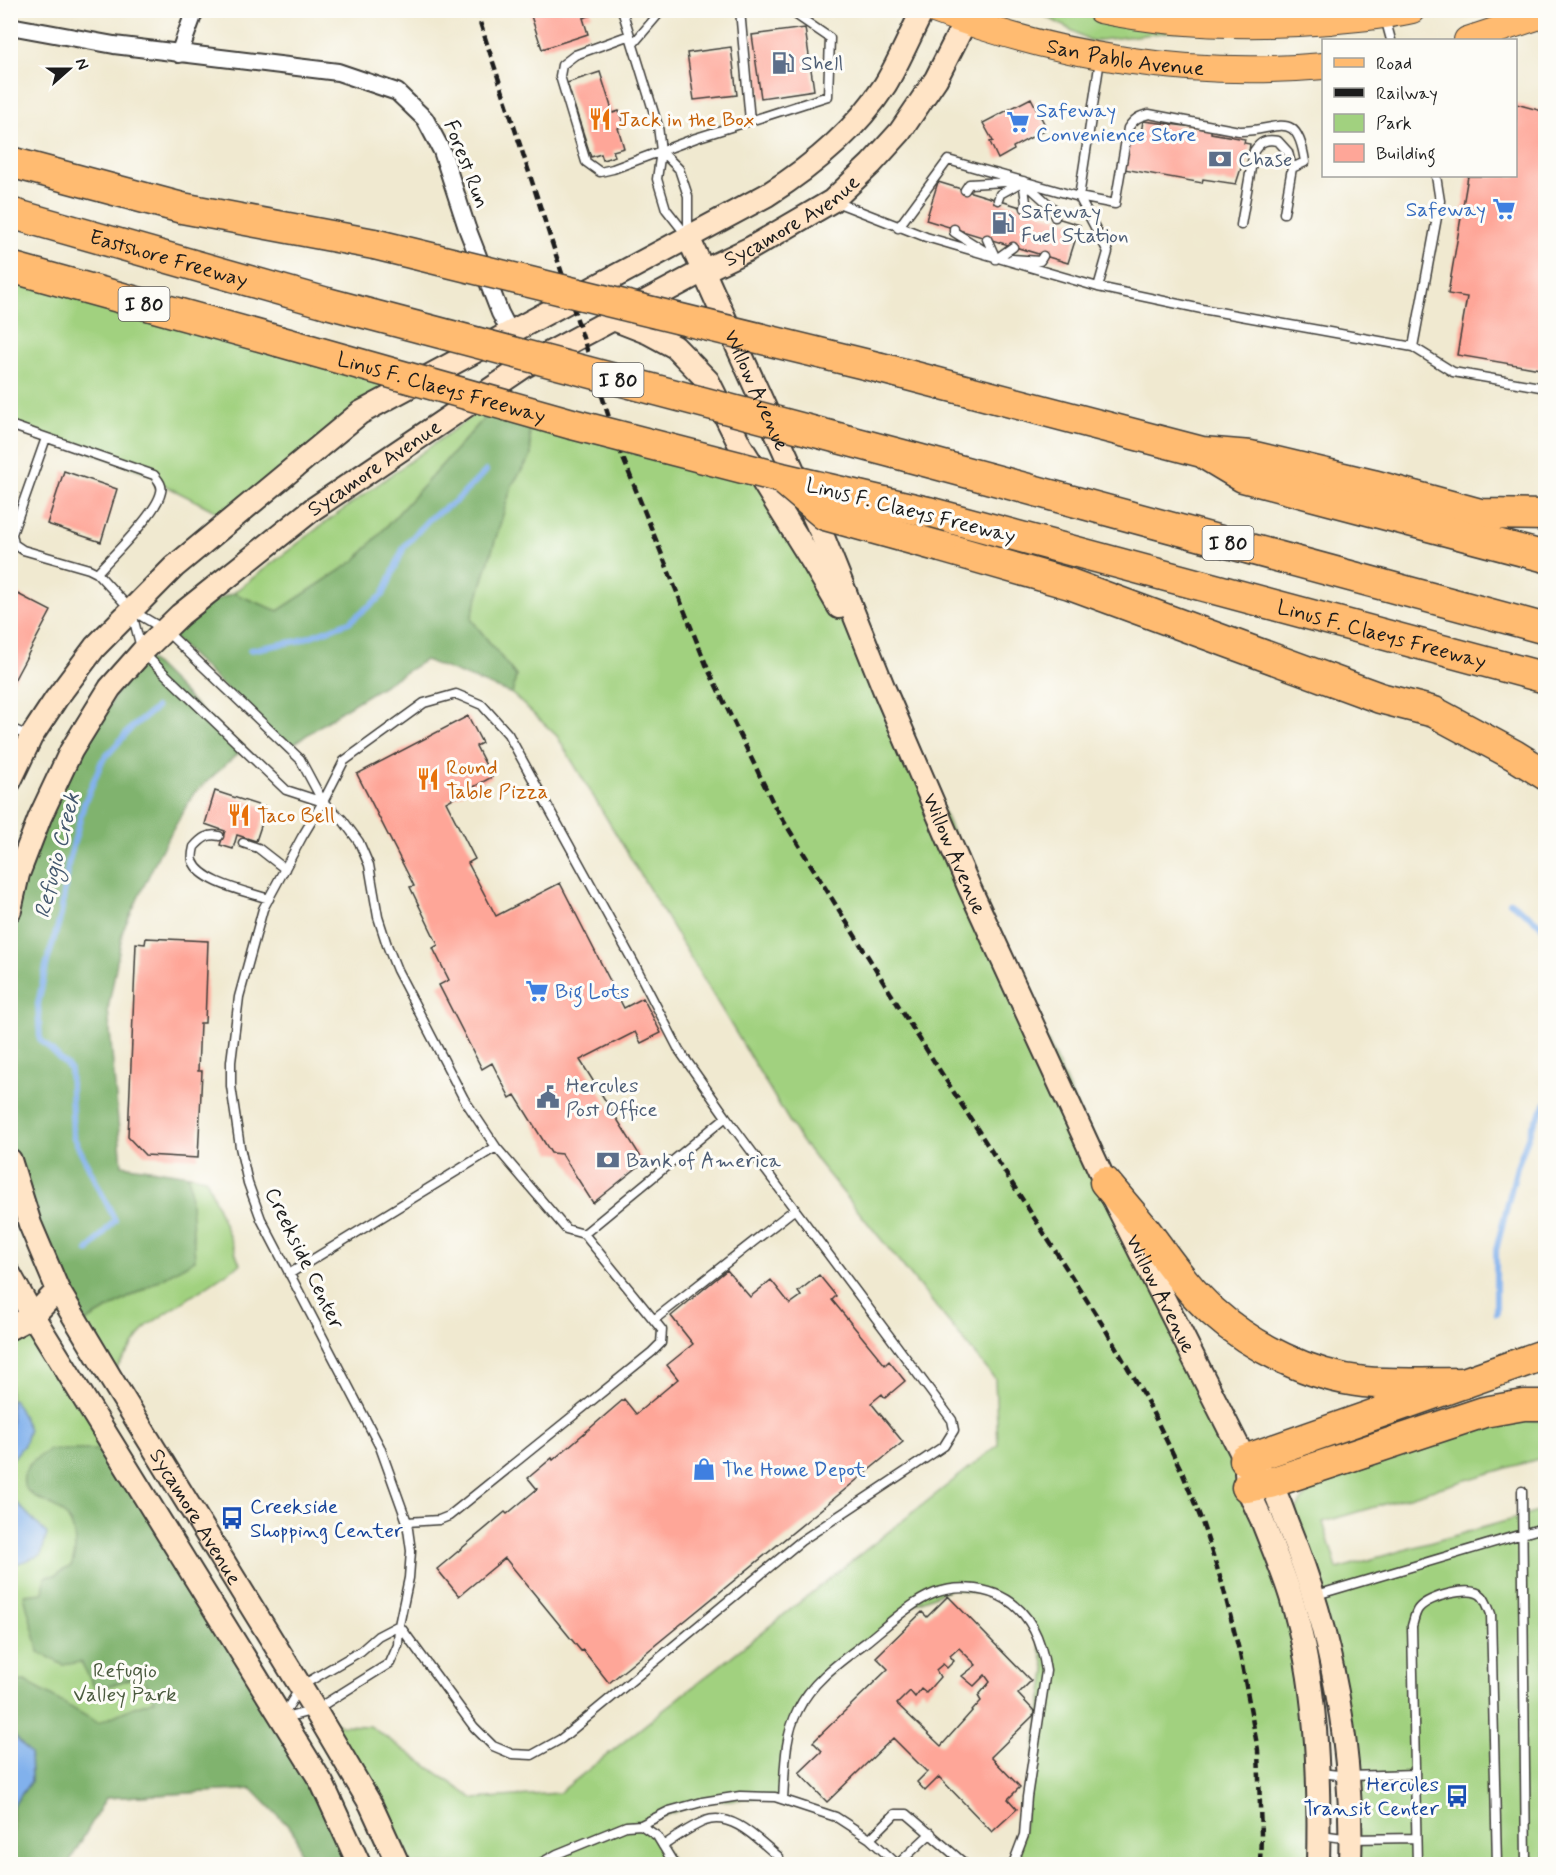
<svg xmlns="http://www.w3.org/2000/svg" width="1556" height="1875" viewBox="0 0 1556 1875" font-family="Mynerve,sans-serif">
<rect width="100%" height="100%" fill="#fdfcf7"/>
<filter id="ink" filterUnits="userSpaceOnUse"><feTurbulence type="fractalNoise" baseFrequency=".0167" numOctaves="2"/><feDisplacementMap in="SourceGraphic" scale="12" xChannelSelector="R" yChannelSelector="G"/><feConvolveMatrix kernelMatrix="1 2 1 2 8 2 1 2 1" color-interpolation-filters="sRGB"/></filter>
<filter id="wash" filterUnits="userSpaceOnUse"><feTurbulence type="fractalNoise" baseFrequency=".008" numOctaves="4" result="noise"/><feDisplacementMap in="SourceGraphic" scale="24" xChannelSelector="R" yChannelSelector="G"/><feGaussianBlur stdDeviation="1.35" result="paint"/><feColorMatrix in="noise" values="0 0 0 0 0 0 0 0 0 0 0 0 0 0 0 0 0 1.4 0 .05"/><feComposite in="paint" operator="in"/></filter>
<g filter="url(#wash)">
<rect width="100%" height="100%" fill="#f0e9d0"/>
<path fill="#a1d17f" stroke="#5e764e" stroke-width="1.5" d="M1036,11h318l-263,30z
M11,267l402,112 -182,140 -71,-36 -6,-8 -143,-50z
M482,409l8,3 -134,148 -78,51 -45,-18 89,-68z
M529,426l253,52 23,28 359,792 128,300 26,266h-305l7,-15 26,-178 -10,-39 -29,-33 -55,-11 -35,15 -103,84 -25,47 -6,65 -8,-2 -73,5 -60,22 15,12 17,28h-276l-83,-154 25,15 30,1 104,73 85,-6 439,-348 -3,-66 -194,-238 -244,-405 -45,-42 4,-18 -45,-57 41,-134 19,-29z
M189,1175l17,3 34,86 -93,62 -37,51 -30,-52 114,-65z
M33,1316l248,403 -29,70 -146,9 -38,66h-57l-1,-536z
M1532,1420l13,1v36l-222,65 14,47 208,-59v43h-3l4,153 -1,158h-195l-2,-88 -60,-250c10,-20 18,-37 38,-48l175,-56z"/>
<path fill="#80b36e" stroke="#4e6845" stroke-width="1.5" d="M490,412l39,14 2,30 -19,29 -41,134 45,57 -4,18 -87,-34 -82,50 -55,38 -123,-118 15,-15 53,-22 45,18 78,-51z
M142,652l100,98 -48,43 -35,61 -36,76 -15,79 14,156 67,10 6,85 -115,65 -69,-165 -1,-250 30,-93z
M48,1450h68l243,414h-56l-8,-31 -43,-44 -146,9 -38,66h-57l-1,-26 4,-9 -1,-23 18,-25 -1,-27 -19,-22v-50l14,-1 73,42 36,-16 21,-7 -13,-25 -46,15 -15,-28 -18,3 -24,-13 -15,-57 19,-2 2,-16 10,-2 16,-9c7,-16 5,-41 -8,-53 -14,-13 -51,-17 -36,-45 5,-8 15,-12 21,-18z"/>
<path fill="#81b1ec" stroke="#4e6684" stroke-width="1.5" d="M11,1399l3,1 15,29 -5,16 -13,16z
M11,1497l36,37 -6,21 -30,11z
M11,1732l19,22 1,27 -18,25h-3z"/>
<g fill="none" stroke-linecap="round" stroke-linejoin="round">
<path stroke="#81b1ec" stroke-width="6" d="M250,650l48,-9 51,-19 34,-27 21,-48 26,-29 26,-17 30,-30
M1510,902l29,21 7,9
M88,1251l27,-31 -42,-84 -3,-67 -30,-30 -2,-35 9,-42 14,-47 7,-50 16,-61 18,-43 30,-34 24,-19
M1496,1313v-63l21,-83 15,-40 14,-24"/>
</g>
<g id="blocks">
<path fill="#fea698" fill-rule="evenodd" d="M529,10h61l2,5 -9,3 5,16 -46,15z
M805,28l9,62 -53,8 -9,-63z
M731,47l6,48 -43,5 -7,-47z
M600,72l13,41 6,-2 5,15 -6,2 6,20 -11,3 2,5 -12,4 -2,-6 -10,3 -24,-74z
M1031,98l16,31 -34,18 1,3 -16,9 -8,-17 3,-1 -10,-18z
M1516,104l30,8v258l-89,-15 10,-58 -19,-3 20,-118h48z
M1143,121l68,8v4l34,6 -1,4 6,1 -3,21h-5l-6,19 -33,-5 -1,4 -78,-14 5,-32 11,2z
M938,182l142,43 -12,38 -142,-43z
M64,471l53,18 -16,53 -54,-18z
M10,590l41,21 -41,77z
M468,716l14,27 -6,3 16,31 -46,25 29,57 -7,4 28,53 64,-33 64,125 19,-10 18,35 -20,10 -6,-11 -55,28 64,102 -51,41 -31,-49 -11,-1 -36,-58 -5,3 -18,-35 -10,6 -43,-84 10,-5 -16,-32 5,-3 -28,-58 4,-1 -57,-112z
M215,791l52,17 -11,33 -19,-6 -4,14 -13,-4 5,-14 -20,-7z
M146,938l62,3 -3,82h-5l-2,48h4l-4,87 -53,-3 -17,-18 8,-194 9,1z
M727,1270l23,27 21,-17 19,24 11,-8 -3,-4 21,-17 17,21 -4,4 53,65 4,-4 16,20 -20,17 -3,-4 -11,9 32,39 -294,241 -26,-33 -2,1 -76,-93 -46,38 -22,-27 68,-57 2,2 30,-25 -9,-11 24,-20 1,2 71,-61 12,15 42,-35 -11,-14 26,-21 -22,-28z
M948,1596l83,85 -13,13 18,19 -45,44 29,30 -12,12 9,10 -25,23 -53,-55 -14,14 -8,-9 10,-10 -34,-34 -66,64 -28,-29 23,-22 -9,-9 75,-73 -12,-12 46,-45 5,5zM959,1648l17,17 -14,11 12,10 11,-11 5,7 -12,14 3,5 -40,45 -44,-42 13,-13 5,6 6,-8 5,4 14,-16 -4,-7 7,-6 4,4 7,-7 -4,-5z"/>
</g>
</g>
<g filter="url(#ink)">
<use href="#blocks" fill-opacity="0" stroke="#3c3b37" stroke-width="1.5"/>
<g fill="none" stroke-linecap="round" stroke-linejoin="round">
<g stroke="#3c3b37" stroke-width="11">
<path id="lane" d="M622,10l36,116 3,25
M740,10l10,111 78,-25 2,-58 -41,-28
M1385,18l6,22
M630,35l-55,20 -13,10 -2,11 26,86 14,10 13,-3 83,-31 54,-17
M633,44l29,-34
M661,151l18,18 9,27v41l-22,-28 -9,-30z
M1023,181l3,21 -1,6
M965,190l4,-6 54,-3 32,29v7
M998,200l2,-6 20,-11
M836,202l90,35 172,50 104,22 211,38 40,25 93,16
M1241,225l13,-74c7,-10 12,-12 24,-10l10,11 4,16
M898,228l50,-68 131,37 36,7 13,-76c6,-9 11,-12 21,-14l90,17c38,1 58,-25 66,31l-13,6 -8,45
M954,229v3l32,20
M987,239l9,20
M996,259l17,-12
M1012,259l28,2 3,-5
M1098,287l10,-35 -29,-55 21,-137
M1413,347l27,-146 -4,-25
M10,425l144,50c4,5 9,10 7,17 -4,21 -49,64 -64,81
M46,438l-34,96 2,10 9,6 66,19 8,4 34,37 34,20 135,129 23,43 -37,-12 -144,-138 -10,-39
M10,728l21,9
M323,802l19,17 17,23 10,23 9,52 9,28 10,25 67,129 32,48 70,82 18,5 78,96 -1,13 -9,9 -203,164 -10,4 -32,2
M219,836c-11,-3 -18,3 -25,11 -1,4 -2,10 -1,14 8,22 56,31 76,38
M243,843l15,5 27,21
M584,1234l142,-117
M289,1274l207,-127
M655,1319l140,-110
M1522,1491l4,373
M1313,1596l233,-69
M399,1625l-21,11 -17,15 -60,35 -20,33 34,-9 75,-47 8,-18 1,-20 10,-47 2,-27 -4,-29 -27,-75 -119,-228 -13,-36 -8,-36 -9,-61v-24l8,-65 24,-88 39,-72 21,-35 21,-41 80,-58 32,-9 26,11 26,29 127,231 44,85 47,67 226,303 2,10 -10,16 -143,95 -240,198 -29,16 -20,-1 -19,-8 -19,-19 -75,-102
M1320,1773l28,3 67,-2
M783,1799c2,-29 1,-63 15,-89 14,-29 42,-48 67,-67 20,-16 46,-41 70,-50 14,-5 26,-6 40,-4 46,6 65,40 71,82l-19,126 -3,38 -11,29
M641,1825l16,11 17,28
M1321,1835l30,4 65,-1
M870,1839l25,-25h12l58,50
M663,1846c13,-9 27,-19 42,-25 28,-10 54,20 74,36
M539,1864l18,-10 69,-28 15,-1 28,-14 33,-9 38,-6 35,1 61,20 34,22 27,25
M898,1864l33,-31
M1417,1864l-5,-238c2,-6 3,-14 7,-18 10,-12 52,-23 63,-12 4,4 7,13 9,18l6,250"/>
</g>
<g stroke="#3c3b37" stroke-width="20">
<path id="street" d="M10,26l104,19 224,27 59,20 28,27 17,32 25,77 33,85 14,27
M179,54l16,-44"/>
</g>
<g stroke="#3c3b37" stroke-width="26">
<g id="secondary">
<path id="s1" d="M688,237l135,300 61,152 86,200 135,293 140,278c8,7 17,14 24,22 9,12 14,32 20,46 43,105 65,223 61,336"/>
<path d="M613,319l36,14 26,14 33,34 32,64 74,119 25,43"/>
<path d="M10,781l21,-44 25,-38 39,-52 79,-80 186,-154 407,-218c46,-29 88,-64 118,-110 14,-23 25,-50 38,-75"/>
<path id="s2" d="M10,910l8,-36 22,-57 31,-66 39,-63 32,-36 38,-37 133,-106 212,-143 178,-95 48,-23 81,-47 39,-37 29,-32 36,-53 35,-69"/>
<path id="s3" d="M10,1160l20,64 28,66 52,87 205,333 56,95 27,59"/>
<path d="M10,1275l23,41 289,467 37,81"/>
<path d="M10,1328l23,-12 25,-26"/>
<path d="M1246,1473c1,18 9,32 16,47 10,26 21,51 29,77 26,85 29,179 27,267"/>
</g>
</g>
<g stroke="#3c3b37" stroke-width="28">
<g id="primary">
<path id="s4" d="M934,10c124,47 257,68 390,56"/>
<path d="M1100,10c76,16 153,17 230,11 27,-3 55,-5 82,-11"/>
<path d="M1467,40l79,-26"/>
</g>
</g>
<g stroke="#3c3b37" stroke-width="33">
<g id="highway">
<path d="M10,162l172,46 192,36"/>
<path id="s5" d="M10,213l317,90"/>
<path d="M10,267l268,74"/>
<path d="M881,368l321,84 49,4 122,29 107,29 66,1"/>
<path d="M1208,456l35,21 303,80"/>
<path d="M910,457l636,172"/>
<path id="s6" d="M928,512l618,166"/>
<path d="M941,547l129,37 310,114 54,14 80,43 32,20"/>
<path d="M1105,1182c14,17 28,33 41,49 21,28 41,58 67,81 40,36 97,64 151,70 33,3 67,1 100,1"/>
<path d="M1245,1460l301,-106"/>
<path d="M1247,1487l23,-4 214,-71 40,-7h22"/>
</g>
</g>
<use href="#lane" stroke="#fff" stroke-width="8"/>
<use href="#street" stroke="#fff" stroke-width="16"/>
<use href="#secondary" stroke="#ffe4c6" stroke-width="22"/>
<use href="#primary" stroke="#ffbb71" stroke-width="26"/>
<use href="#highway" stroke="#ffbb71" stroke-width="30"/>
<path stroke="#1c1c1c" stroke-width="4.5" stroke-dasharray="9 4.5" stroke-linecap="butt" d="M476,10l143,438 88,219 68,140 128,206 201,314 42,72 36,73 19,47 21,64 18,71 18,96 3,84 -1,30"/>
<g stroke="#3c3b37" stroke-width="33" stroke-linecap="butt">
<g id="highway-bridge">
<path d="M374,244l507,124"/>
<path d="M327,303l583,154"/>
<path id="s7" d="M278,341l294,83 210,54 146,34"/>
<path d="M786,482l39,33 116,32"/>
</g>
</g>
<use href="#highway-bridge" stroke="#ffbb71" stroke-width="30"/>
</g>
</g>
<defs>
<g id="fuel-bare" transform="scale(1.8)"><path d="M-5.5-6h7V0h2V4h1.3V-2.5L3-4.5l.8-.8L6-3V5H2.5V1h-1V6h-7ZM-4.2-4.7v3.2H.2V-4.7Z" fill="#5c6f8a" stroke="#fdfcf7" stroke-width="2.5" paint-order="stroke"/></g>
<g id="restaurant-bare" transform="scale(1.8)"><path d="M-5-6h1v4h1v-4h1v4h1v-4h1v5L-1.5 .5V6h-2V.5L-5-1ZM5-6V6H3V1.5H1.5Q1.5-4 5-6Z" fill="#e8710a" stroke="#fdfcf7" stroke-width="2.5" paint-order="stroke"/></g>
<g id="supermarket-bare" transform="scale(1.8)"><path d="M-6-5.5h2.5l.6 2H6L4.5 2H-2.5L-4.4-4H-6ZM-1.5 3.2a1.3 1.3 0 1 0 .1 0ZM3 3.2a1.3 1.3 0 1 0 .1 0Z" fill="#3f7fe0" stroke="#fdfcf7" stroke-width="2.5" paint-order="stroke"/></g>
<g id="bank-bare" transform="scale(1.8)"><path d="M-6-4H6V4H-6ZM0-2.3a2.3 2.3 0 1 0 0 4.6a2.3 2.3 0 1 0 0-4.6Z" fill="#5c6f8a" stroke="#fdfcf7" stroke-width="2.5" paint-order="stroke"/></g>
<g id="civic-bare" transform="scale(1.8)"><path d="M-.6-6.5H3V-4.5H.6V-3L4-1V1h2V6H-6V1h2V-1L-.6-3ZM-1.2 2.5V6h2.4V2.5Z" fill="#5c6f8a" stroke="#fdfcf7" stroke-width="2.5" paint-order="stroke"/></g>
<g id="shop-bare" transform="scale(1.8)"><path d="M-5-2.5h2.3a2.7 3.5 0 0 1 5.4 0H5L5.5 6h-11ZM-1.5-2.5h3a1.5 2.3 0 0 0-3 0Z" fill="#3f7fe0" stroke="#fdfcf7" stroke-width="2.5" paint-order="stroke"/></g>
<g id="bus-bare" transform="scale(1.8)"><path d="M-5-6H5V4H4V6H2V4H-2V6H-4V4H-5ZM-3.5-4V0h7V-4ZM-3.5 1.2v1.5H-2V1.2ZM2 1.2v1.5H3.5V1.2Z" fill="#1a4fb4" stroke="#fdfcf7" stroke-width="2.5" paint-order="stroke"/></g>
</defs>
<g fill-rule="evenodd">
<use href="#fuel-bare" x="783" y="63"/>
<use href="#restaurant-bare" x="600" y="119"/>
<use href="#supermarket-bare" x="1018" y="122"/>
<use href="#bank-bare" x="1220" y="159"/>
<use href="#supermarket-bare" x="1504" y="209"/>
<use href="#fuel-bare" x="1003" y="223"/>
<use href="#restaurant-bare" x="428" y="779"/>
<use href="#restaurant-bare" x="239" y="815"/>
<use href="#supermarket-bare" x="537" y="991"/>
<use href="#civic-bare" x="548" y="1097"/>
<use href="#bank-bare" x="608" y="1160"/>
<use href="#shop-bare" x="704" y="1469"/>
<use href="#bus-bare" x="232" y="1518"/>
<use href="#bus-bare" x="1457" y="1796"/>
</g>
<g text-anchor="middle" stroke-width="6" stroke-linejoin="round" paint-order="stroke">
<g fill="#fdfcf7" stroke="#605f5e" stroke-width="1.5">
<rect x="118.5" y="287" width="51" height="34" rx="4.5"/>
<rect x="592.5" y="363" width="51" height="34" rx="4.5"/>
<rect x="1202.5" y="526" width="51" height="34" rx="4.5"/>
</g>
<g font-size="20" font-weight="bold" fill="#1c1c1c">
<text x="144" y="311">I 80</text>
<text x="618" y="387">I 80</text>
<text x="1228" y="550">I 80</text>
</g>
<g font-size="21" fill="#1c1c1c" stroke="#fdfcf7">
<text dy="7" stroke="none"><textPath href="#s4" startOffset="198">San Pablo Avenue</textPath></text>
<text transform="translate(467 164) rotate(69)" y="7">Forest Run</text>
<text dy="7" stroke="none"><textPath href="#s2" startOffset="1076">Sycamore Avenue</textPath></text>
<text dy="7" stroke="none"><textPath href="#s5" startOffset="165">Eastshore Freeway</textPath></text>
<text dy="7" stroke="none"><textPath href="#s7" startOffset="170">Linus F. Claeys Freeway</textPath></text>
<text dy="7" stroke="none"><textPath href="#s1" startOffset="168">Willow Avenue</textPath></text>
<text dy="7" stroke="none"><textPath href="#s2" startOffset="590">Sycamore Avenue</textPath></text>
<text transform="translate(911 510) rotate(14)" y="7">Linus F. Claeys Freeway</text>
<text dy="7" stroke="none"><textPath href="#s6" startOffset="470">Linus F. Claeys Freeway</textPath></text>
<text dy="7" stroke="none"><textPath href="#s1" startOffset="672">Willow Avenue</textPath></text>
<text transform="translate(305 1258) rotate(64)" y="7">Creekside Center</text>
<text dy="7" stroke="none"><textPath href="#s1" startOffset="1158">Willow Avenue</textPath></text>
<text dy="7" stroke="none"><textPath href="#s3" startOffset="404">Sycamore Avenue</textPath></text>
</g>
<g font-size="21" fill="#4e5e75" stroke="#fdfcf7" text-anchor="start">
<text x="801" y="70">Shell</text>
<text x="1238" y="166">Chase</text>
<text x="1021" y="218">Safeway<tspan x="1021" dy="24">Fuel Station</tspan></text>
<text x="566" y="1092">Hercules<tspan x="566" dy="24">Post Office</tspan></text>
<text x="626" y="1167">Bank of America</text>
</g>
<g font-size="21" fill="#366cbe" stroke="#fdfcf7" text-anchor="start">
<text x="1036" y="117">Safeway<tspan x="1036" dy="24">Convenience Store</tspan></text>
<text x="1486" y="216" text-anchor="end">Safeway</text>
<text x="555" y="998">Big Lots</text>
<text x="722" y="1476">The Home Depot</text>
</g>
<g font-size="21" fill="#c56008" stroke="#fdfcf7" text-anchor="start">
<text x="618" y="126">Jack in the Box</text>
<text x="446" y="774">Round<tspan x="446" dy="24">Table Pizza</tspan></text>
<text x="257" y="822">Taco Bell</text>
</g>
<g font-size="21" fill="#164399" stroke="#fdfcf7" text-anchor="start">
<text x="250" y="1513">Creekside<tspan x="250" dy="24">Shopping Center</tspan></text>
<text x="1439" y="1791" text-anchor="end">Hercules<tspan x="1439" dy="24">Transit Center</tspan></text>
</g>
<g font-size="21" fill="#4b5b3f" stroke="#fdfcf7">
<text x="125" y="1677">Refugio<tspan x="125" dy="24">Valley Park</tspan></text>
</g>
<g font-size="22" font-style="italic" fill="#44586f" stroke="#fdfcf7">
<text transform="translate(56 855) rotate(-76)" y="8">Refugio Creek</text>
</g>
</g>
<rect width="1556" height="1875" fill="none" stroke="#fdfcf7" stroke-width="36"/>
<rect x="1322" y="39" width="195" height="138" fill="#fdfcf7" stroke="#a3a29f" stroke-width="1.5"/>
<rect x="1334" y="58" width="30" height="9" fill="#ffbb71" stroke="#a3a29f" stroke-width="1.5"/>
<text x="1376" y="69" font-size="18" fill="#1c1c1c">Road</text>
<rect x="1334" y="88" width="30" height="9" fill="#1c1c1c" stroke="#a3a29f" stroke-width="1.5"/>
<text x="1376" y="99" font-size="18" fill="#1c1c1c">Railway</text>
<rect x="1334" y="114" width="30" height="18" fill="#a1d17f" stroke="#a3a29f" stroke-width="1.5"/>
<text x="1376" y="129" font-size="18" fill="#1c1c1c">Park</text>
<rect x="1334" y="144" width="30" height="18" fill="#fea698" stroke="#a3a29f" stroke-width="1.5"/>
<text x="1376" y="159" font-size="18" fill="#1c1c1c">Building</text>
<g transform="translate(69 69) rotate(69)" stroke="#fdfcf7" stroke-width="4.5" paint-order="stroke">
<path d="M0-4.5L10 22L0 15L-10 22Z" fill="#1c1c1c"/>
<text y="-9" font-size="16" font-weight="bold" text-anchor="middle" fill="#1c1c1c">N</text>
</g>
</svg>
